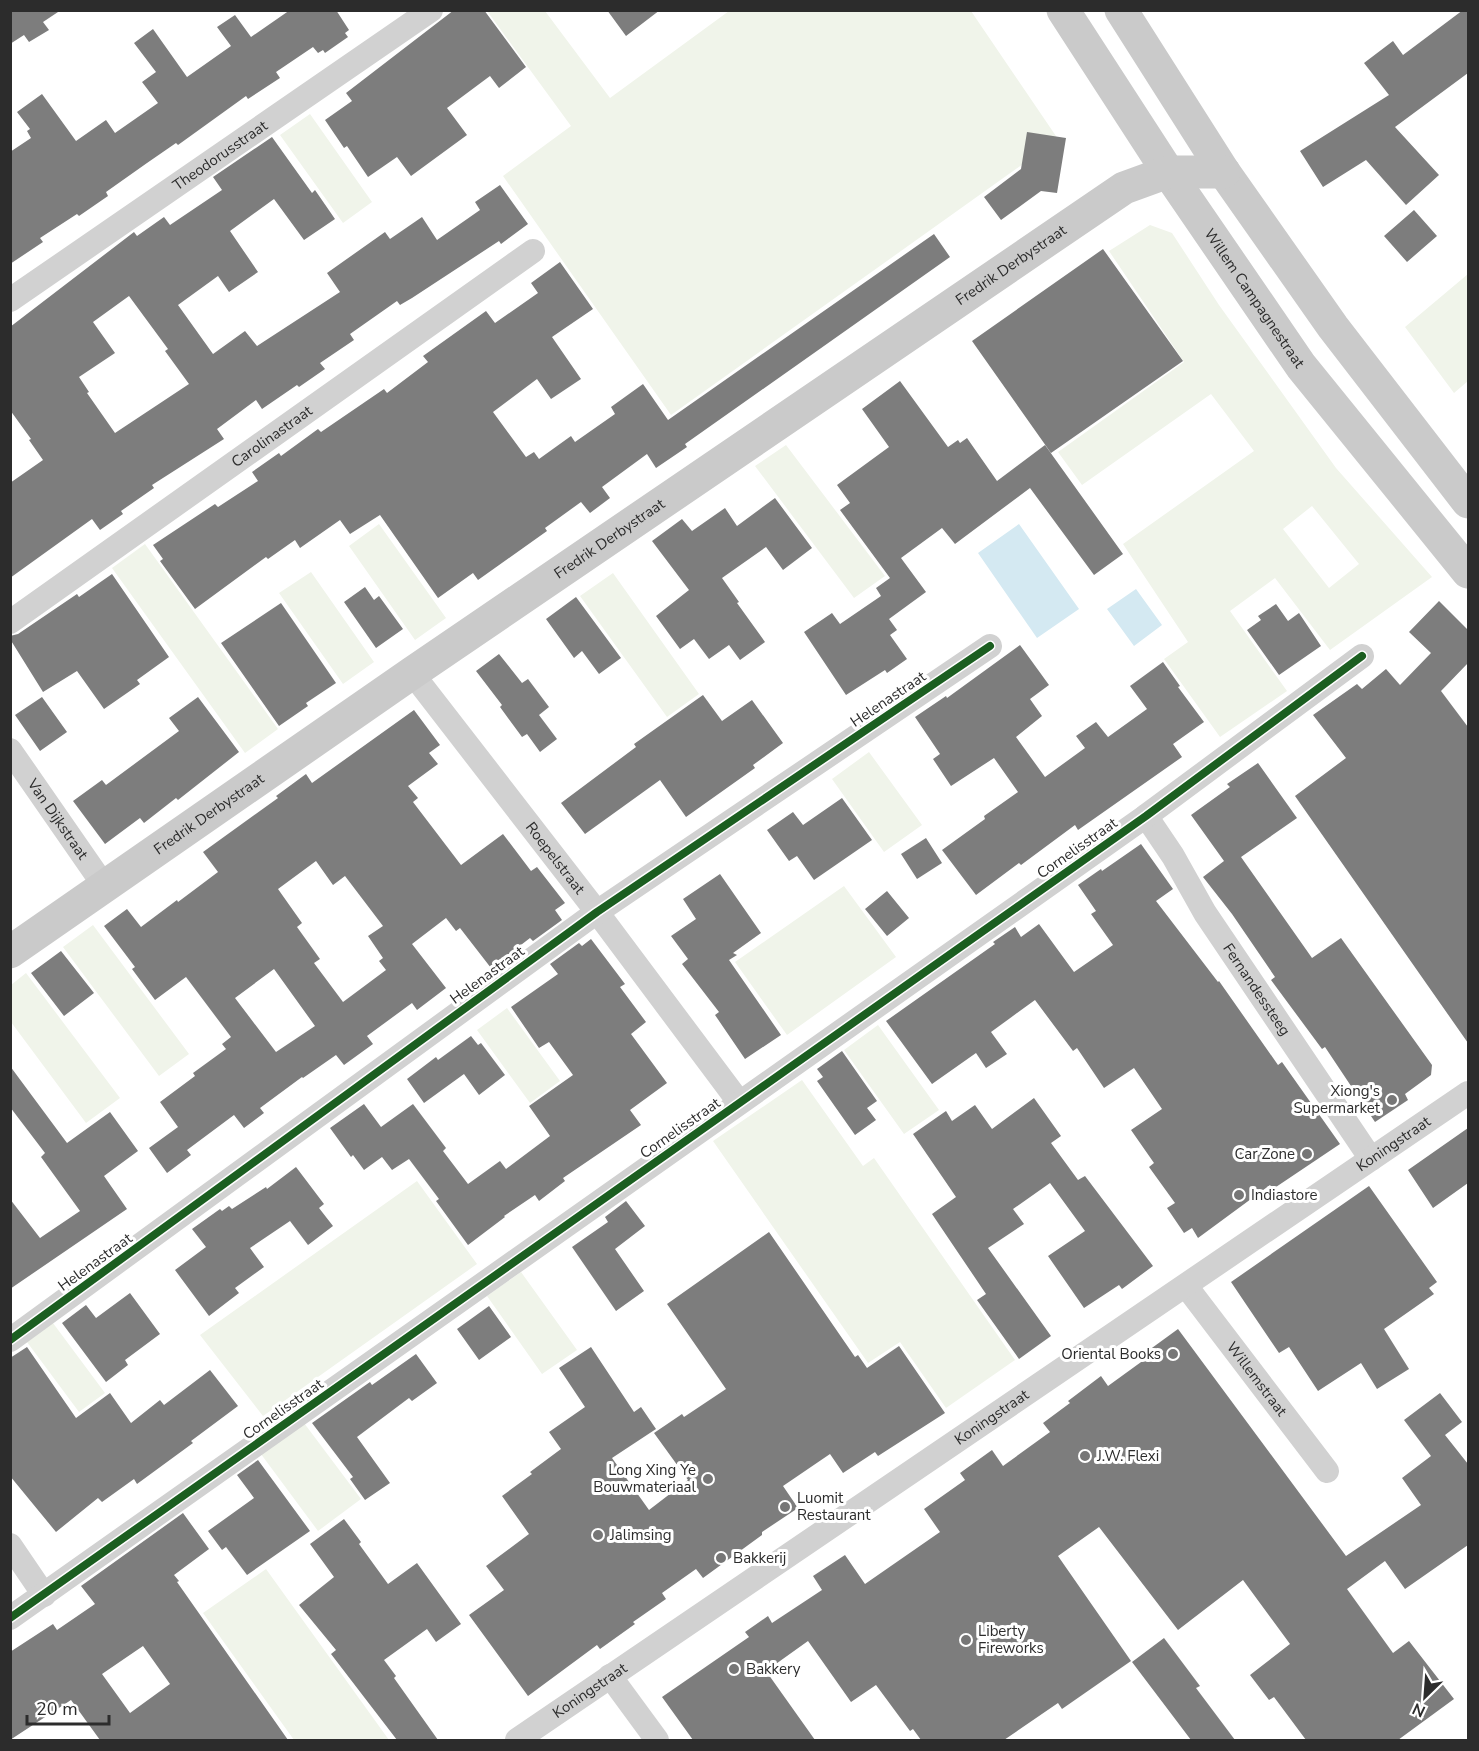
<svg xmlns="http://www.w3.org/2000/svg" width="1479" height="1751" viewBox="0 0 1479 1751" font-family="'Nunito Sans',sans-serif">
<rect width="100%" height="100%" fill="#fff"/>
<path fill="#f0f4ea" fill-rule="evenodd" d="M487,11h58l65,87 119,-87h242l87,128 -387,276 -168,-239 68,-50z
M310,114l62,88 -29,21 -63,-88z
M1150,225l22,8 47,72 117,163 96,109 -102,73 -55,-72 -45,33 57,80 -67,46 -56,-78 24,-17 -65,-98 131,-93 -43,-57 -129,91 -24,-33 126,-90 -75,-111zM1312,506l47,58 -30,24 -46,-59z
M1468,274v107l-14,12 -49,-66z
M786,445l99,131 -31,22 -99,-132z
M379,524l67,94 -31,22 -66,-94z
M145,544l133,185 -33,24 -133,-185z
M311,572l63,90 -31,22 -64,-91z
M613,573l86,121 -32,23 -87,-121z
M869,752l53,73 -38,27 -52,-73z
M844,886l52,71 -109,78 -52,-73z
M93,925l96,129 -30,22 -96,-129z
M26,973l94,125 -34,25 -75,-101v-37z
M507,1008l53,73 -30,22 -53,-73z
M878,1025l61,85 -35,24 -60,-84z
M802,1080l61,86 11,-8 141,202 -69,48 -46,-66 -32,21 -155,-222z
M417,1181l60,83 -214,152 -63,-81z
M521,1272l56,78 -35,24 -55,-78z
M50,1319l55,74 -26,19 -55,-74z
M298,1415l63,84 -43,32 -63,-85z
M266,1569l123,171h-95l-91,-127z"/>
<path fill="#d4e9f2" d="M1019,524l60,85 -42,29 -59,-85z
M1136,589l26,36 -28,21 -27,-37z"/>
<path fill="#7d7d7d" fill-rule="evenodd" d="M10,10h51l-18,12 6,8 -20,12 -5,-7 -14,9z
M290,10h46l13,20 -4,3 3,4 -23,16 -2,-3 -5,3 -5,-6 -37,25 4,6 -32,21 -2,-3 -68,49 -2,-2 -29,20 -41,29 2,4 -29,20 -2,-2 -37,24 3,4 -33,22v-112l21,-14 -4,-7 3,-2 -13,-17 25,-18 34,47 30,-21 9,13 43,-30 -16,-21 14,-10 -22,-29 19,-14 34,48 44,-31 -14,-19 18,-12 16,22z
M454,10h30l42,57 -27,21 -9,-12 -43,32 20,27 -56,41 -14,-19 -29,20 -21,-31 -3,2 -19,-28 27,-19 -6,-8z
M607,10h53l-34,26z
M1463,10h5v63l-73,54 44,48 -33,30 -40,-45 -43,27 -23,-36 89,-56 -25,-32 29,-22 10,14z
M1027,132l39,6 -9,55 -16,-2 -40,29 -17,-23 37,-28z
M272,137l40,56 3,-3 20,29 -31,21 -30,-41 -44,32 28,41 -29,20 -11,-16 -40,29 35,49 32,-23 12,15 83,-54 -13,-19 58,-41 5,7 32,-22 15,23 43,-30 -5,-8 25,-17 28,39 -27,20 -2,-3 -87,57 -12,7 -3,-4 -47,33 4,6 -34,23 5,6 -26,18 -2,-2 -35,24 -6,-9 -39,29 7,10 -72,46 2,3 -33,23 2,3 -23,16 -8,-11 -82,59v-95l33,-23 -14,-20 2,-1 -21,-29v-83l124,-95 3,4 27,-19 6,8 52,-35 -9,-13zM129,296l39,53 -3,2 24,33 -74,49 -28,-40 2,-1 -10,-15 36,-24 -22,-31z
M1414,210l23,26 -30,26 -23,-26z
M934,234l16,23 -265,187 2,3 -31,21 -9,-14 -45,33 8,11 -20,15 -9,-11 -36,26 2,3 -69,49 -5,-7 -35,25 -58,-83 -30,19 -10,-14 -40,28 -5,-8 -27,19 -2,-2 -71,52 -35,-48 3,-2 -10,-14 62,-41 3,3 40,-26 -6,-9 27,-19 2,3 37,-27 3,3 63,-43 3,4 41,-31 -5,-6 63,-45 9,12 43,-30 -7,-10 29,-21 33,47 -41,28 29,42 -30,20 -14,-20 -44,33 33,45 8,-5 5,7 32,-23 4,6 40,-28 -4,-7 32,-23 25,36z
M1103,249l80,112 -132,92 -79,-112z
M900,381l48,66 10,-7 2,3 7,-5 30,43 48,-36 78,109 -29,21 -64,-87 -75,56 -13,-16 -41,30 25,34 -37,27 8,11 -7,5 17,24 -20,14 -2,-3 -39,25 -42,-63 28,-19 8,11 41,-28 -5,-8 14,-10 -50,-68 10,-7 -13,-18 52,-38 -27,-38z
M775,498l37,50 -29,22 -17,-23 -44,31 17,24 -2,1 28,39 -25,18 -11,-15 -20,14 -15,-20 -14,10 -24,-33 33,-26 -37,-49 30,-22 10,12 33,-23 12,18z
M112,574l57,83 -32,23 3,4 -36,25 -27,-38 -34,21 -33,-53v-3l8,-2 59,-40 2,3z
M365,587l9,13 5,-4 24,33 -27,19 -32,-46z
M576,597l45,61 -22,16 -17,-23 -8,7 -28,-39z
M1439,601l29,29v33l-27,28 27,36v316l-173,-247 51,-38 -33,-43 44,-31 5,5 24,-20 14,16 31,-32 -22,-21z
M281,603l55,80 -30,20 2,3 -29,20 -58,-83z
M1276,604l12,17 11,-8 22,33 -42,29 -32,-45 14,-10 -3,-4z
M1020,645l29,40 -19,14 12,17 -26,21 29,40 40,-29 -9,-12 20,-14 12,15 39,-28 -17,-23 33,-24 17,24 -2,1 26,35 -31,22 9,13 -104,73 -3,-5 -54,40 -2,-2 -43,32 -34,-45 43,-31 -1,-3 34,-24 -24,-34 -43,28 -18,-27 7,-5 -25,-37 31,-21 1,2z
M499,654l23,29 6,-4 21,28 -10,8 18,24 -17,13 -13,-18 -5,3 -22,-30 2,-2 -26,-34z
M703,695l19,26 30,-21 31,43 -30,22 2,3 -69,49 -26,-37 -75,54 -24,-31 75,-56 -2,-3z
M42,697l25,35 -27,19 -25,-36z
M198,697l41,55 -61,48 -2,-2 -32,25 -4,-5 -35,26 -32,-43 29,-21 4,5 73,-54 -10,-13z
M414,710l26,35 -11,8 9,11 -30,22 10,12 -5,4 48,63 42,-31 28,37 6,-4 28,36 -10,7 7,10 -29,21 -3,-3 -39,30 -31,-40 -4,3 -10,-13 -34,26 34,44 -29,22 -5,-7 -45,33 6,8 -29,21 -8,-10 -33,23 -1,-1 -42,31 4,5 -20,15 -10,-13 -47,35 4,5 -24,18 -18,-25 29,-21 -18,-25 35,-26 -2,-3 33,-24 -4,-5 9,-7 -45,-60 -31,23 -23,-31 3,-2 -31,-41 23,-17 14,18 36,-27 1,2 40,-30 -15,-20 75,-54 -2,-2 30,-22 6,9zM316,861l17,24 12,-9 38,50 -15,10 15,22 -4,3 7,9 -43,32 -29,-39 6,-4 -23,-32 5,-4 -24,-34zM274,969l41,57 -39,26 -41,-54z
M1258,763l39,55 -56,39 71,101 29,-20 91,127 -1,10 -26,19 3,6 -33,22 -50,-75 -3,2 -51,-69 4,-3 -43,-63 -29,-37 21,-16 -33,-46 39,-28 -3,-3z
M842,798l30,42 -58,40 -17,-24 -8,5 -22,-31 26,-18 10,13z
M926,838l16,25 -25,16 -16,-25z
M1141,844l32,45 -17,12 62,81 1,-1 59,84 4,-3 58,82 -67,45 -3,-4 -72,53 -6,-10 -8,5 -17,-25 8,-5 -26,-36 5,-4 -23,-33 31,-21 -28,-41 -30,20 -27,-40 -4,3 -38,-51 -44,32 16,22 -21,14 -10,-15 -44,31 -46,-63 109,-77 -2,-2 22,-15 6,10 18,-13 35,48 39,-27 -22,-31 5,-3 -18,-26 23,-16 1,2z
M720,874l41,59 -28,20 4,2 -8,5 52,75 -36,24 -30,-44 4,-3 -37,-48 6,-5 -17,-23 25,-17 -13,-20z
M887,891l22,27 -22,18 -22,-27z
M591,939l34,45 -5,3 26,35 -15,12 36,49 -37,27 11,15 -78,53 2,3 -26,20 -4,-6 -31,21 1,1 -37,28 -32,-44 3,-2 -30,-40 -17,11 -10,-13 -18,13 -11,-15 -2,2 -21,-29 34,-24 17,23 32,-23 33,44 -3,3 25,33 32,-23 6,8 44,-33 -21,-30 44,-31 -24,-33 -10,6 -28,-41 47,-33 -8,-10 29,-21 3,3z
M61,951l33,42 -30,23 -33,-43z
M471,1036l7,9 3,-2 24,32 -26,20 -15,-21 -40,29 -17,-24 29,-22 2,3z
M842,1051l35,50 -10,7 9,12 -21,15 -38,-54 6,-4 -6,-8z
M10,1066l57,77 43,-31 28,39 -34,25 23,33 -117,80v-90l30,39 40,-27 -39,-54 4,-4 -35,-46z
M1034,1098l27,38 -10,7 27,37 7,-4 68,90 -31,23 -3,-4 -35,23 -36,-52 37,-25 -35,-48 -37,26 11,15 -36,24 63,88 -32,23 -42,-59 9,-6 -54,-80 24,-17 -43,-63 33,-23 6,10 23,-16 17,24z
M1468,1128v55l-35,25 -25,-38z
M296,1167l28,37 -5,4 14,18 -25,19 -18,-24 -40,27 14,19 -29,21 4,5 -30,23 -34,-46 31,-23 -14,-18 28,-20 2,2 7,-5 3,3 34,-22 1,2z
M1369,1186l68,96 -8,6 5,6 -50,35 25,40 -32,20 -16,-26 -43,28 -29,-44 -10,6 -48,-71z
M626,1201l19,25 -30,23 29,42 -28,20 -44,-64 36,-25 -3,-5z
M769,1232l86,125 3,-2 9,13 32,-22 46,67 -67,43 -3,-4 -32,21 -13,-19 -47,32 15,22 -36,24v3l-59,43 -7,-9 -34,24 4,6 -33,23 2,2 -35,25 -3,-4 -69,51 -59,-81 35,-25 -18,-24 43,-32 -27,-38 30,-22 -2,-2 31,-23 -12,-17 36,-25 -26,-39 32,-21 43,65 7,-5 15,22 -44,29 37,52 39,-30 -34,-47 28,-19 2,3 42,-28 -59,-85z
M130,1293l30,41 -35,26 3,5 -22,17 -44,-59 24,-18 10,13z
M489,1306l22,31 -32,23 -22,-31z
M1178,1329l168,227 75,-51 -19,-27 29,-22 -27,-36 36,-27 22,29 -17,13 23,29v81l-63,44 -20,-28 -38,28 46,64 16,-12 45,58 -56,41h-92l-32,-43 -5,3 -19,-25 40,-31 -47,-64 -65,50 -79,-103 -41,29 73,105 -69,48 -4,-6 -54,37h-83l-8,-11 -3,2 -34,-46 -25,17 -43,-61 -42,30 49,69h-122l-31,-43 87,-60 -4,-5 23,-16 4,7 50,-33 -9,-14 32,-21 20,29 75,-52 -16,-23 41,-29 -5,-7 32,-23 11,16 47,-34 -7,-9 27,-20 -2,-2 33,-25 7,10 40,-29 -3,-4z
M27,1347l49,71 34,-25 21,30 29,-23 4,5 46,-35 28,36 -47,35 2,2 -56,41 -3,-5 -32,23 -4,-4 -42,34 -46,-56v-118z
M416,1354l21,29 -25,18 -3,-3 -52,39 33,46 -25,17 -15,-21 3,-2 -41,-54 58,-41 2,3z
M258,1460l52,71 -63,44 -21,-28 -4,3 -14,-19 46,-33 -17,-23z
M183,1513l26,36 -35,26 5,6 -2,1 111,158h-188l-29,-40 -61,40v-88l43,-28 4,6 38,-26 -14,-18zM143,1646l27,38 -40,29 -28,-39z
M344,1519l17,23 -2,2 29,40 29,-21 44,61 -25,18 -9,-13 -43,31 12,16 -2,2 44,62h-41l-66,-86 5,-4 -37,-45 35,-28 -24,-33z
M1164,1638l36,48 -4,2 39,52h-44l-59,-78z"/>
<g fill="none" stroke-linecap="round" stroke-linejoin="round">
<g stroke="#d1d1d1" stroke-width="24">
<path id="s1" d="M10,300l421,-290"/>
<path id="s2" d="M10,622l523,-371"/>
<path id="s3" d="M412,673l185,239 142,190"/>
<path id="s4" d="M10,750l95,137"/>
<path id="s5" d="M1146,816l27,40 32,57 166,246"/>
<path id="s6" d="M1186,1286l141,185"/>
<path d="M10,1340l587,-428 393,-266"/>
<path d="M10,1545l34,50"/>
<path d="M10,1618l1136,-802 216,-160"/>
<path d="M610,1676l47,64"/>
<path id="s7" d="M517,1740l951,-647"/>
</g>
<g stroke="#cacaca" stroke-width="33">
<path id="s8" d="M1063,10l105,162 133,194 167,206"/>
<path d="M1121,10l103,162 109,155 135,175"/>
<path id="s9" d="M10,952l402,-279 712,-485 44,-16h56"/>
</g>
<g stroke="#fff" stroke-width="11">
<path id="cycleway" d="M10,1340l587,-428 393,-266
M10,1618l1136,-802 216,-160"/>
</g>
<use href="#cycleway" stroke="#1b5e20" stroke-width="8"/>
</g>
<g fill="#767676" stroke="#fff" stroke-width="2">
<circle cx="1392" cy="1100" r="6"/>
<circle cx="1307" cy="1154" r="6"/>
<circle cx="1239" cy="1195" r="6"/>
<circle cx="1173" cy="1354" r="6"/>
<circle cx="1085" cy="1456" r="6"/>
<circle cx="708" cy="1479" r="6"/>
<circle cx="785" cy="1507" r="6"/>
<circle cx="598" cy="1535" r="6"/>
<circle cx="721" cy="1558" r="6"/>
<circle cx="966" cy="1640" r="6"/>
<circle cx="734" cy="1669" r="6"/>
</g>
<g text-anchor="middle" stroke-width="6" stroke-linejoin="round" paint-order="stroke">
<g font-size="15" fill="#2c2c2c" stroke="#fff">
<text dy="5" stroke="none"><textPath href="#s1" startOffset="255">Theodorusstraat</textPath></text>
<text dy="5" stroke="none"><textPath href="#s9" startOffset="1214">Fredrik Derbystraat</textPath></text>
<text dy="5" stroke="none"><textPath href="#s8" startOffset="346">Willem Campagnestraat</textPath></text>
<text dy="5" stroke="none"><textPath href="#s2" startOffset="321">Carolinastraat</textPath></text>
<text dy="5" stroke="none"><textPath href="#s9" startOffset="728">Fredrik Derbystraat</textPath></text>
<text transform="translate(888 699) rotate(-34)" y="5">Helenastraat</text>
<text dy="5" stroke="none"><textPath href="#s9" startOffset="242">Fredrik Derbystraat</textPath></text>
<text dy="5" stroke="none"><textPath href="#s4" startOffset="84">Van Dijkstraat</textPath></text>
<text transform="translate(1077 848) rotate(-35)" y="5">Cornelisstraat</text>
<text dy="5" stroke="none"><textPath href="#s3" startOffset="234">Roepelstraat</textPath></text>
<text transform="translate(487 975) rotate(-36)" y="5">Helenastraat</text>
<text dy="5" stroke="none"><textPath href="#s5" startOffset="206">Fernandessteeg</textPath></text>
<text transform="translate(680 1128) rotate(-35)" y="5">Cornelisstraat</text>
<text dy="5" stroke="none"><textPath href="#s7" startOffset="1060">Koningstraat</textPath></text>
<text transform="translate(95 1262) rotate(-36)" y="5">Helenastraat</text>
<text dy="5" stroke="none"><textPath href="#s6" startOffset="117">Willemstraat</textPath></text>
<text transform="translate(283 1409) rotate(-35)" y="5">Cornelisstraat</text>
<text dy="5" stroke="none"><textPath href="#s7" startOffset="574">Koningstraat</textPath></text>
<text dy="5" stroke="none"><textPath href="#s7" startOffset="88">Koningstraat</textPath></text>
</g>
<g font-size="15" fill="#2c2c2c" stroke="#fff" text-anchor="start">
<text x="1380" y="1096" text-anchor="end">Xiong's<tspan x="1380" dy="17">Supermarket</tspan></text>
<text x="1295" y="1159" text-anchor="end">Car Zone</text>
<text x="1251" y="1200">Indiastore</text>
<text x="1161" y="1359" text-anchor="end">Oriental Books</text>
<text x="1097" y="1461">J.W. Flexi</text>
<text x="696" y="1475" text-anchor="end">Long Xing Ye<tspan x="696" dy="17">Bouwmateriaal</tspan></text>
<text x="797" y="1503">Luomit<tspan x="797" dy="17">Restaurant</tspan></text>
<text x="610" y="1540">Jalimsing</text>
<text x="733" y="1563">Bakkerij</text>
<text x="978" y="1636">Liberty<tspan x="978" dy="17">Fireworks</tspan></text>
<text x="746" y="1674">Bakkery</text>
</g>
</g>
<rect width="1479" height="1751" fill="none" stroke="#2c2c2c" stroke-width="24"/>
<g transform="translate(1425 1697) rotate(205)" stroke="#ffffff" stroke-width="4.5" paint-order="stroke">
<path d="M0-4.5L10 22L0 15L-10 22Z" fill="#2c2c2c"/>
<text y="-9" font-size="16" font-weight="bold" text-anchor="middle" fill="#2c2c2c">N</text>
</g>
<path d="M27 1715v9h82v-9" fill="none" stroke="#2c2c2c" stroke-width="3"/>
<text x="36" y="1715" font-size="18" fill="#2c2c2c" stroke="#ffffff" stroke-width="4.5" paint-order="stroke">20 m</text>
</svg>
